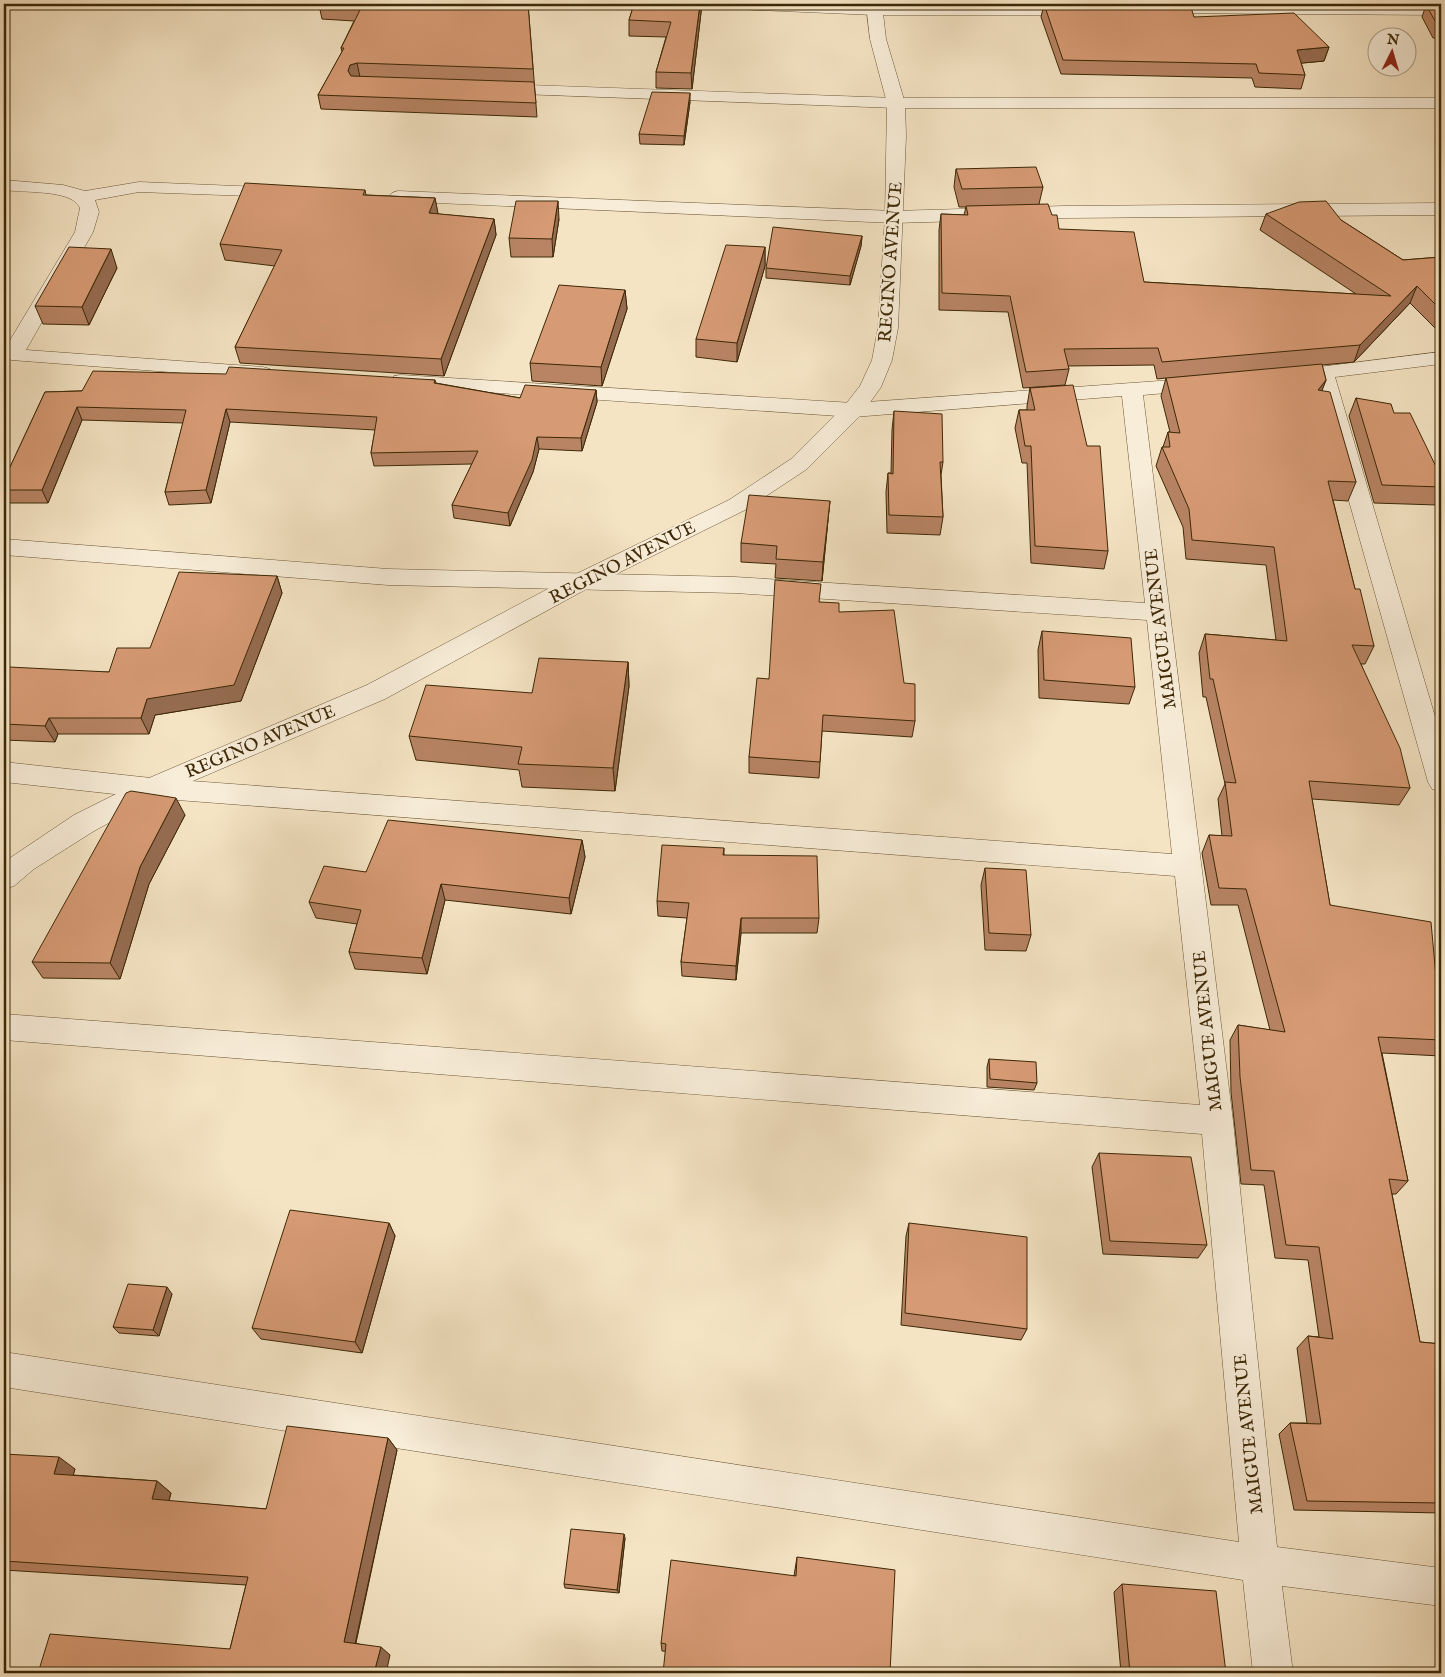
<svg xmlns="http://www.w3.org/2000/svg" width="1445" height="1677" viewBox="0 0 1445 1677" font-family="'IM FELL English',serif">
<rect width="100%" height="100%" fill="#f5e4c4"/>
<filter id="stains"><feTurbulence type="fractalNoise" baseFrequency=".004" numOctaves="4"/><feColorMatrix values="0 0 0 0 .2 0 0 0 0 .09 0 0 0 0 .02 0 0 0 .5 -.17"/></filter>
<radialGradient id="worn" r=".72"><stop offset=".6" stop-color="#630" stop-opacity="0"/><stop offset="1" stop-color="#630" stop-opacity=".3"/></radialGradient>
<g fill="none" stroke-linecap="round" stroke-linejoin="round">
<g stroke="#6b5736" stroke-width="1">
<path id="minor" d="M727,4l352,1 8,5 -8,5h-204l-140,-6z
M1154,5h287v10l-293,-2 -2,-3z
M498,84l398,14h545v10h-545l-404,-15 -2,-4 2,-4z
M4,180l59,5 22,6 54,-9 145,6 3,4 -3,4 -6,1 -139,-5 -44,8 4,12 -6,20 -67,118 237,17 7,2 3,4 -3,4 -7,2 -252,-19 -6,-8 1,-5 69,-115 5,-24c-7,-19 -58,-15 -76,-18z
M398,191l496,20 170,-5 377,-3v12l-377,3 -170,5 -502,-22 -3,-4 3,-4z
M1441,352v12l-106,13 106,360v55l-9,-3 -4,-7 -113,-402 -29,3 -7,-1 -3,-5 3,-5 7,-1z
M401,375l452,28 348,-25 7,1 4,5 -4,5 -7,1 -58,5 90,726 44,426 164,21v38l-159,-20 11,87h-40l-10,-93 -1239,-193v-35l1235,190 -37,-408 -1198,-94v-26l1196,91 -25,-229 -1024,-78 -147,-16v-20l147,16 1021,76 -25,-234 -412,-27 -347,-8 -384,-30v-16l384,30 347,8 410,26 -23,-207 -269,21 -459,-31 -3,-5 3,-5z"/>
</g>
<g stroke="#6b5736" stroke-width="1">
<path id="tertiary" d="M866,4h16l4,35 19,64 1,33 -8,192 -6,32 -11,27 -20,28 -54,54 -62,41 -153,76 -207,113 -225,96 -66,36 -60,38 -20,17 -10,3v-27l70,-47 68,-34 225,-96 209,-111 153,-74 62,-41 54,-54 15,-19 12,-26 6,-32 7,-111 2,-114 -17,-64z"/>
</g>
<use href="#minor" fill="#f8edd9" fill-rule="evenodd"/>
<use href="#tertiary" fill="#f8edd9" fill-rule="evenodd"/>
</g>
<path fill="#b88464" stroke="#3d2806" d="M528,4l9,113 -216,-8 -3,-14 24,-43 -1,-4 13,-27 -32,-2 -3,-14z
M634,4h68l-10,85 -36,-1v-16l10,-35 -37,-1v-16z
M1044,4l150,13 135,30 -5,14 -23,2 4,12 -4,14 -46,-2 -3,-9 -191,-4 -20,-57z
M1441,4v34h-8l-11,-21 4,-12z
M690,102l-6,43 -44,-1 -1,-10z
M956,169l87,18 -4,17 13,11 7,14 85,53 212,12 -96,-64 6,-16 75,6 62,40 38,-3v77l-31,-31 -56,59 -32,3 4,15 -4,10 34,92 -8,19 -15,-1 22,89 19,57 -9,18h-4l49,124 -11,17 -87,-6 18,106 107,83h4v68l-59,-3 26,128 -12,13h-4l28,148 21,2v169l-147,-3 -15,-76 11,-11h17l-10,-75 11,-12 11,1 -11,-77 -33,-2 -11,-73 -23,-1 -10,-92 -1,-52 8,-15 32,5 -32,-125h-27l-9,-52 7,-18 13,1 -4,-37 7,-15 -19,-87h-3l-4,-44 6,-19 71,6 -10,-75 -80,-6 -3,-32 -27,-61 6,-19h1l5,-15h2l-9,-36 5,-18 -9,1 -3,-14 -86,1 1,3 -4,16 -42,3 -15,-76 -69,-2v-80l2,-16 23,1 2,-8h-7l-5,-20z
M365,190l1,5 69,3 3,16 56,5 2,16 -52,141 -204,-13 -5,-16 40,-81 -50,-6 -5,-16z
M559,219l-6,38h-42l-2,-19z
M862,236l-1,10 -11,39 -84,-7v-10z
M765,247v19l-28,96 -41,-5v-18z
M117,268l-28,57 -46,-1 -8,-18z
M625,290l2,19 -25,77 -70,-5 -2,-18z
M435,380l1,3 84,15 76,-8 1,12 -15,49 -43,-2 -6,23 -23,54 -56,-8 -2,-13 20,-41 -98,2 -3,-13 4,-23 -145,-8 -19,81 -42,2 -4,-13 18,-69 -101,-3 -34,83h-43l-1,-4v-19l41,-88z
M1030,388l78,163 -4,18 -73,-6 -4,-100h-5l-7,-35 4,-18h8v-4z
M1356,398l38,15 47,64v20l-4,8 -63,-2 -25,-87z
M894,411l49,51 -2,13 2,42 -3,18 -53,-2 -1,-41 2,-19h3l1,-43z
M828,520l-6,61 -47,-3 1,-14 -35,-2v-19z
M277,576l5,17 -41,108 -86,14 -6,19h-91l-3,8 -51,-2v-66l105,-2z
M820,602l19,10 65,71 11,38 -3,16 -90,-6 -3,47 -70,-5v-16l20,-78z
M1042,631l93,56 -6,17 -90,-6 -1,-48z
M628,662l1,24 -14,105 -93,-4 -3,-17 -103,-10 -7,-24 123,-43z
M185,815l-36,69 -29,95 -77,-1 -11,-16z
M582,840l3,17 -14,57 -126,-14 -18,74 -72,-5 -6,-17 8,-28 -41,-6 -7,-16 57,-30z
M724,848v7l95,63 -2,15h-76l-5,47 -54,-4 -1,-14 6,-44 -29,-2 -1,-15z
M985,868l46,67 -5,16 -41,-1 -4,-65z
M989,1059l48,24 -3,7 -47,-3v-20z
M1099,1153l108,92 -9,13 -95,-4 -11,-87z
M389,1223l6,13 -33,117 -101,-14 -9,-11z
M909,1223l118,106 -6,11 -120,-15 5,-89z
M172,1294l-13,42 -40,-3 -6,-6z
M388,1438l9,12 -41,193 34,12 -160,-6 16,-64 -242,-15v-116l71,15 -2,6 84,6 14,12 -2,8 97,8z
M625,1538l-6,55 -54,-5 -1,-4z
M797,1557l93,116 -228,-22 -1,-8 133,-67z
M1122,1584l104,89h-105l-7,-81z"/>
<path fill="#966c51" stroke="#3d2806" d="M700,4h2l-10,85 -1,-16z
M1329,47l-5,14 -31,3 4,-14z
M357,63l3,14 -8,2 -4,-8 2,-6z
M690,93v9l-6,43v-9z
M435,198l3,16 -9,-1z
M558,201l1,18 -6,38 -1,-18z
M494,219l2,16 -52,141 -3,-17z
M862,236l-1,10 -11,39v-9z
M765,247v19l-28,96v-19z
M111,249l6,19 -28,57 -7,-18z
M1417,286l-7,17 -56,59 6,-17z
M625,290l2,19 -25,77 -1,-19z
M1326,380l-7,18 -1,-8z
M596,390l1,12 -15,49 -1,-13z
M77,407l5,13 -34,83 -6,-13z
M226,409l4,13 -19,81 -5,-13z
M537,437l2,12 -6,23 -23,54 -2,-13z
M830,501l-2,19 -6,61 1,-19z
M277,576l5,17 -41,108 -86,14 -6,19 -8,-16 6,-19z
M628,662l1,24 -14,105 -2,-23z
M49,718l9,16 -3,8 -10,-16z
M176,798l9,17 -36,69 -29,95 -10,-16 30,-96z
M582,840l3,17 -14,57 -2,-16z
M441,884l4,16 -18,74 -5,-16z
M741,918v15l-5,47v-14z
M389,1223l6,13 -33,117 -7,-11z
M167,1287l5,7 -13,42 -6,-6z
M388,1438l9,12 -43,199 -10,-7z
M59,1457l16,12 -5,17 -16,-12z
M157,1481l14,12 -5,17 -14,-11z
M624,1534l1,4 -6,55 -2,-3z
M381,1647l9,8 -4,18h-12z"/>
<path fill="#d69a74" stroke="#3d2806" d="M320,4h208l5,65 -176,-6 -7,2 -2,6 3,5 183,6 2,21 -218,-8 26,-47h-3l20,-40 -42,-3z
M634,4h66l-9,69 -35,-1 15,-50 -42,-2z
M1044,4h146l4,13 100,-4 35,34 -32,3 8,25 -46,-2 -3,-9 -193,-4z
M1441,4v22h-3l-12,-21z
M652,92l38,1 -6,43 -45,-2z
M1036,167l7,20 -81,2 -6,-20z
M245,183l120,7 -2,5 72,3 -6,15 65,6 -53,140 -206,-12 47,-97 -62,-6z
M516,201h42l-6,38 -43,-1z
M1326,201l15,19 62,40 38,-3v53l-24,-24 -57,59 -198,17 -4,-14 -94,1 5,20 -43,3 -16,-76 -68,-3 -1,-79 27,1 -2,-9 82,-2 4,11h5l2,14 75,3 10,50 247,14 -125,-82 33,-12z
M773,227l89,9 -12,40 -84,-8z
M726,245l39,2 -28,96 -41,-4z
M69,247l42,2 -29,58 -47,-1z
M559,285l66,5 -24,77 -71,-4z
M1322,364l4,16 -8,10 12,2 26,90 -28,-1 27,108h5l14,57 -22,-1 48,103 10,40 -101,-7 21,124 101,17 6,66h4v52l-63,-3 30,144 -19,-2 31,163 21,2v159l-134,-2 -17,-78 31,1 -13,-88 25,3 -14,-92 -33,-2 -12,-74 -23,-1 -11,-93 -2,-52 47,7 -39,-143 -27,-1 -10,-53 23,1 -7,-54 11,1 -23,-104h-3l-5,-45 82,7 -13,-94 -82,-7 -3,-31 -27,-62h8l-2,-15 12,1 -14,-55z
M229,367l206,13 -1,3 86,15 5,-13 71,5 -15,48 -44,-1 -5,23 -24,53 -56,-8 26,-54 -107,2 6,-36 -151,-8 -20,81 -41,2 21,-82 -109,-3 -35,83h-38v-10l41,-88 37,-1 11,-20 133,3z
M1073,385l14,61h13l8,105 -73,-5 -4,-100h-6l-6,-36h16l-5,-22z
M1356,398l35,6 3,9h16l31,64v10l-59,-2z
M894,411l48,3 1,48h-3l3,55 -54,-2 -1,-42 5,1z
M749,495l81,6 -7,61 -47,-3 1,-13 -36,-3z
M179,572l98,4 -43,109 -87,14 -6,19h-92l-4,8 -41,-2v-50h2l3,-7 100,5 8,-24h33z
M775,580l46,4 -2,18 20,1v9l55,-2 10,73 11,1v37l-92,-6 -3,47 -71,-5 8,-79 12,1z
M1042,631l89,7 4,49 -91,-7z
M539,658l89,4 -15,106 -95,-4 4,-17 -113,-11 17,-51 106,8z
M131,791l45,7 -36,69 -30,96 -78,-1 94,-169z
M388,820l194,20 -13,58 -128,-14 -19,74 -73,-6 12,-42 -52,-8 15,-36 42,6z
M662,845l62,3 -1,7 94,1 2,62h-78l-5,48 -55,-4 8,-59 -32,-2z
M985,868l41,2 5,65 -42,-2z
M989,1059l47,3 1,21 -47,-4z
M1099,1153l92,4 16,88 -97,-4z
M290,1210l99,13 -34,119 -103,-14z
M909,1223l118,14v92l-122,-16z
M128,1284l39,3 -14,43 -40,-3z
M287,1426l101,12 -44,204 37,5 -7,26h-336l12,-39 180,15 18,-72 -244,-16v-107l55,3 -5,17 103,7 -5,18 114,10z
M571,1529l53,5 -7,56 -53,-6z
M797,1557l98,13 -5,103h-227l3,-29 -5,-1 10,-83 125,16z
M1122,1584l94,7 10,82h-96z"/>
<g text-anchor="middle" stroke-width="4" stroke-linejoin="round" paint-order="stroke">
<g font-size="18" fill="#3d2806" stroke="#f8edd9">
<text transform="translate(890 262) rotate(-86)" y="6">REGINO AVENUE</text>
<text transform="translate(622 562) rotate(-27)" y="6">REGINO AVENUE</text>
<text transform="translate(1160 629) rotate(-97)" y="6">MAIGUE AVENUE</text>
<text transform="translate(260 741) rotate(-23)" y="6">REGINO AVENUE</text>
<text transform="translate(1207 1031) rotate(-96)" y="6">MAIGUE AVENUE</text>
<text transform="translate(1248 1434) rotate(-96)" y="6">MAIGUE AVENUE</text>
</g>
</g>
<rect width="1445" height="1677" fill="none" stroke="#f5e4c4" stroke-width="20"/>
<rect x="5" y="5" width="1435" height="1667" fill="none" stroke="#3d2806" stroke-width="2.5"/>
<rect x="10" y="10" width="1425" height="1657" fill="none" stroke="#3d2806"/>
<g transform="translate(1392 52) rotate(5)"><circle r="24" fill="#f8edd9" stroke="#ad9e85"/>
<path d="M0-4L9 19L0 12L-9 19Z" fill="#8f2418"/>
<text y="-8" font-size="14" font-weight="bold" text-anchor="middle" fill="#3d2806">N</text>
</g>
<rect width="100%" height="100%" filter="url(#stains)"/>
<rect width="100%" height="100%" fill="url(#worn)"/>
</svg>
